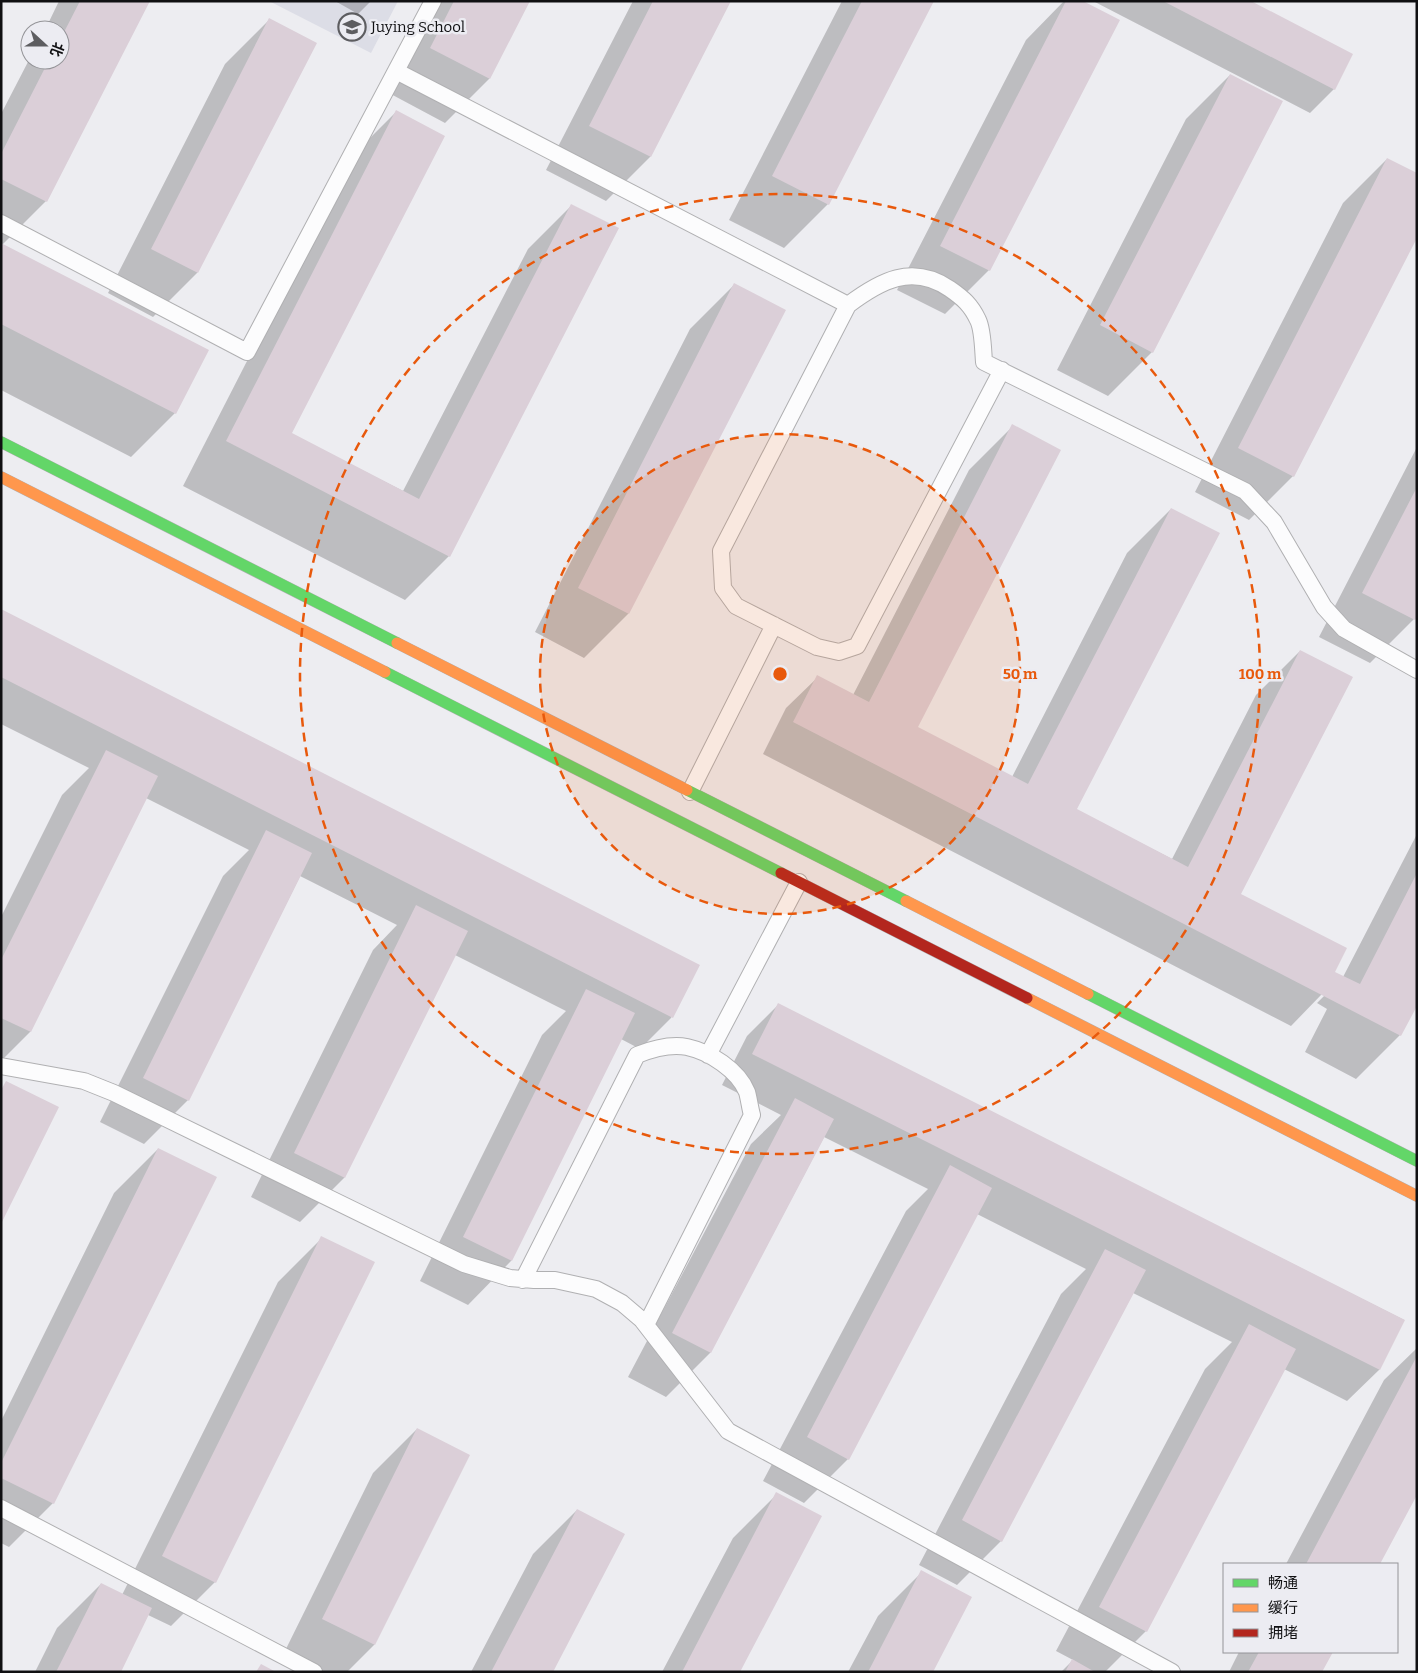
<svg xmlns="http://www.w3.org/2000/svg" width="1418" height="1673" viewBox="0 0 1418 1673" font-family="Bitter,'Noto Sans SC',serif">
<rect width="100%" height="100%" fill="#ededf1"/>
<path fill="#dcdde6" d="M269,1h129l-27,52z"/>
<path fill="#0003" d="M59,1h89l-102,200 -44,44 173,168 -44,44 -130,-67v-276l29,-56v2h30v-30h-15z
M335,1h36l-13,13z
M433,1h95l-39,78 -44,44 -58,-31z
M633,1h97l-80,156 -44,44 -60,-31z
M842,1h91l-105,203 -44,44 -55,-28z
M1064,1h16l-91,269 -44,44 -48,-24 129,-250z
M1093,1h155l86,88 -24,24z
M269,20l46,24 -118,229 -44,44 -45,-24 117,-229z
M1230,75l-78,277 -44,44 -51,-26 129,-251z
M396,112l-105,322 112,57 125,-242 44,-44 -123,351 -44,44 -222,-114 169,-330z
M1387,159l-94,317 -44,44 -54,-28 148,-289z
M734,285l50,25 -156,304 -44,44 -49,-26 155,-303z
M1013,426l-97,302 96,49 115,-224 44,-44 -95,301 96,49 84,-164 44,-44 -61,243 92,83h12l74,-143v169l-17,32 -44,44 -51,-27 22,-43 -10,-6 9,-9h-4l-31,32 -528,-272 23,-46 32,-31 35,18 116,-225z
M1417,447v167l-3,5 -44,44 -51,-26z
M1,611l697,354 -27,53 -31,31 -19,-10 -110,222 -43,44 -48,-24 122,-246 24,-24 -111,-56 -111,223 -44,44 -49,-25 122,-247 24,-25 -97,-49 -112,224 -44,44 -44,-22 123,-246 26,-26 -103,-52 -116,234 -29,29v-144l61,-122 27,-27 -88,-44z
M778,1005l626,315 -25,50 -32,31 -63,-32 -138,262 -41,41h-44l12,-12 -17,-9 149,-282 27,-27 -99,-49 -132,248 -44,44 -38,-20 142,-271 25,-25 -109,-55 -129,245 -44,44 -41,-22 143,-270 22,-22 -104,-52 -114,216 -44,44 -38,-20 123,-233 30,-29 -59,-30 25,-49z
M158,1149l-105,354 -44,44 -8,-4v-122l113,-228z
M322,1238l-107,344 -44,44 -23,-11 -29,57h-84l22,-44 44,-44 21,11 156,-313z
M1417,1348v144l-39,72h-92l98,-184z
M417,1429l51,26 -94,190 -27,27h-51l-17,-9 94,-190z
M777,1494l-39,178h-76l71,-134z
M577,1510l-26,162h-80l62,-118z
M922,1572l9,100h-83l30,-56z
M1239,1652h93l-11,20h-92z"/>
<path fill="#dbcfd8" d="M80,1h70l-103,201 -46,-23v-25l48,-94h11v-20z
M454,1h76l-40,78 -60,-31z
M653,1h78l-80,156 -62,-31z
M862,1h72l-105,204 -57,-29z
M1066,1h17l37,19 -130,251 -50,-25z
M1163,1h88l102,53 -18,36z
M269,18l48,25 -119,230 -47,-24z
M1230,74l53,27 -130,252 -53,-28z
M396,110l49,26 -153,297 127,66 152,-295 48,24 -169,329 -224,-116z
M1387,158l30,15v65l-123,239 -56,-29z
M1,243l208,107 -33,64 -175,-90z
M734,283l52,27 -157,304 -51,-26z
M1012,424l49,26 -143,277 110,57 143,-276 49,25 -143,276 111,58 112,-217 53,27 -112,217 106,54 -12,24 25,12 57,-111v133l-16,30 -608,-314 24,-47 52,27z
M1417,487v130l-2,3 -53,-27z
M1,609l699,356 -27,53 -672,-341z
M106,750l52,26 -127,256 -30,-14v-58z
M266,830l46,23 -123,248 -46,-23z
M416,905l52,26 -123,247 -51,-25z
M586,989l49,24 -123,248 -49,-24z
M778,1003l627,317 -25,50 -628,-316z
M6,1081l53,26 -58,117v-134z
M795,1098l39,21 -123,234 -39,-20z
M158,1148l59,29 -163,327 -53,-26v-15z
M950,1165l42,23 -143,272 -42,-23z
M321,1236l54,26 -159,321 -54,-27z
M1105,1249l41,21 -144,272 -40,-22z
M1249,1324l47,25 -149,283 -48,-25z
M1417,1356v139l-37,69h-74z
M417,1428l53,27 -95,190 -53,-26z
M776,1492l46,24 -82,156h-58z
M577,1509l48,25 -72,138h-62z
M921,1570l51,27 -39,75h-65z
M101,1583l51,25 -31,64h-65z
M1259,1652h74l-11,20h-74z
M1072,1659l23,13h-30z
M261,1664l15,8h-20z"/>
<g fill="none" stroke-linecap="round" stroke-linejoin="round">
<g stroke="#b0b0b2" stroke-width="18">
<path id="lane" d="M396,71l452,234c32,-24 64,-42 102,-16 13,9 21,16 28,31 5,10 5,30 6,42l261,129 29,31 50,85 20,22 73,41
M1,223l246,129 186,-351
M848,305l-127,246 2,37 13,18 81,41 22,5 18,-6 145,-276
M690,792l84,-167
M708,1055l91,-173
M1,1066l83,15 30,12 350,171 46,14 24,2h21l41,9 26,14 20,17 86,111 444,241
M523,1280l114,-225c15,-6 34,-11 50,-8 23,5 51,23 60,45 2,7 3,16 5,23l-106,210
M1,1508l313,164"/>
</g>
<g stroke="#b0b0b2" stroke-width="12">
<path id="fast" d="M1,442l396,201
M385,672l396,201
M687,790l219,111
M1088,994l329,167"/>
</g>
<g stroke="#b0b0b2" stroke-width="12">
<path id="slow" d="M1,477l384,195
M397,643l290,147
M906,901l182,93
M1027,998l390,198"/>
</g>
<g stroke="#b0b0b2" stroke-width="12">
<path id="jam" d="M781,873l246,125"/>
</g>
<use href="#lane" stroke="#fcfcfd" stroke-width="16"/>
<use href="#fast" stroke="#63d668" stroke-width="11"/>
<use href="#slow" stroke="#ff974d" stroke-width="11"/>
<use href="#jam" stroke="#b3261e" stroke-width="11"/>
</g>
<circle cx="780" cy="674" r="240" fill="#e8590c" fill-opacity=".12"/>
<g fill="none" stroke="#e8590c" stroke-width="2.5" stroke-dasharray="9 6">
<circle cx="780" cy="674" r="240"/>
<circle cx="780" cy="674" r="480"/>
</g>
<defs>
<g id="school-ring" transform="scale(1.4375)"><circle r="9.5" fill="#ececf2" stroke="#5d5d60" stroke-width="1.5"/><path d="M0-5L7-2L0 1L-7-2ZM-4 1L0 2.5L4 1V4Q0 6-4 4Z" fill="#5d5d60"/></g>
</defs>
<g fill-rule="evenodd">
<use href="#school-ring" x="352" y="27"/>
</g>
<g text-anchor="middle" stroke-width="5" stroke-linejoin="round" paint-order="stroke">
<g font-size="15" fill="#101012" stroke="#ececf2" text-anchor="start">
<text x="371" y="32">Juying School</text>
</g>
</g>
<circle cx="780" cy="674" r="8" fill="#e8590c" stroke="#ececf2" stroke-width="2.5"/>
<g font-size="15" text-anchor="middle" font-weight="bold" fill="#e8590c" stroke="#ececf2" stroke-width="5" stroke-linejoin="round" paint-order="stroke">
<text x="1020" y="679">50 m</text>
<text x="1260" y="679">100 m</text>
</g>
<rect width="1418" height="1673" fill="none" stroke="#101012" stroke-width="5"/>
<rect x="1223" y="1563" width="175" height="90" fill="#ececf2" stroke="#949498"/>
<rect x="1233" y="1579" width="25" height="8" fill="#63d668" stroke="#949498"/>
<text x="1268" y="1588" font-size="15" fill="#101012">畅通</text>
<rect x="1233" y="1604" width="25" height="8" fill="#ff974d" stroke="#949498"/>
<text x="1268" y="1613" font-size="15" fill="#101012">缓行</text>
<rect x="1233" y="1629" width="25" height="8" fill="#b3261e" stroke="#949498"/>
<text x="1268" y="1638" font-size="15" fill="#101012">拥堵</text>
<g transform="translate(45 45) rotate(111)"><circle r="24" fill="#ececf2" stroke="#949498"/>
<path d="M0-4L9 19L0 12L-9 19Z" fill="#5d5d60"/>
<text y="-8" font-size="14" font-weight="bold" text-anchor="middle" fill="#101012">北</text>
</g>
</svg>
